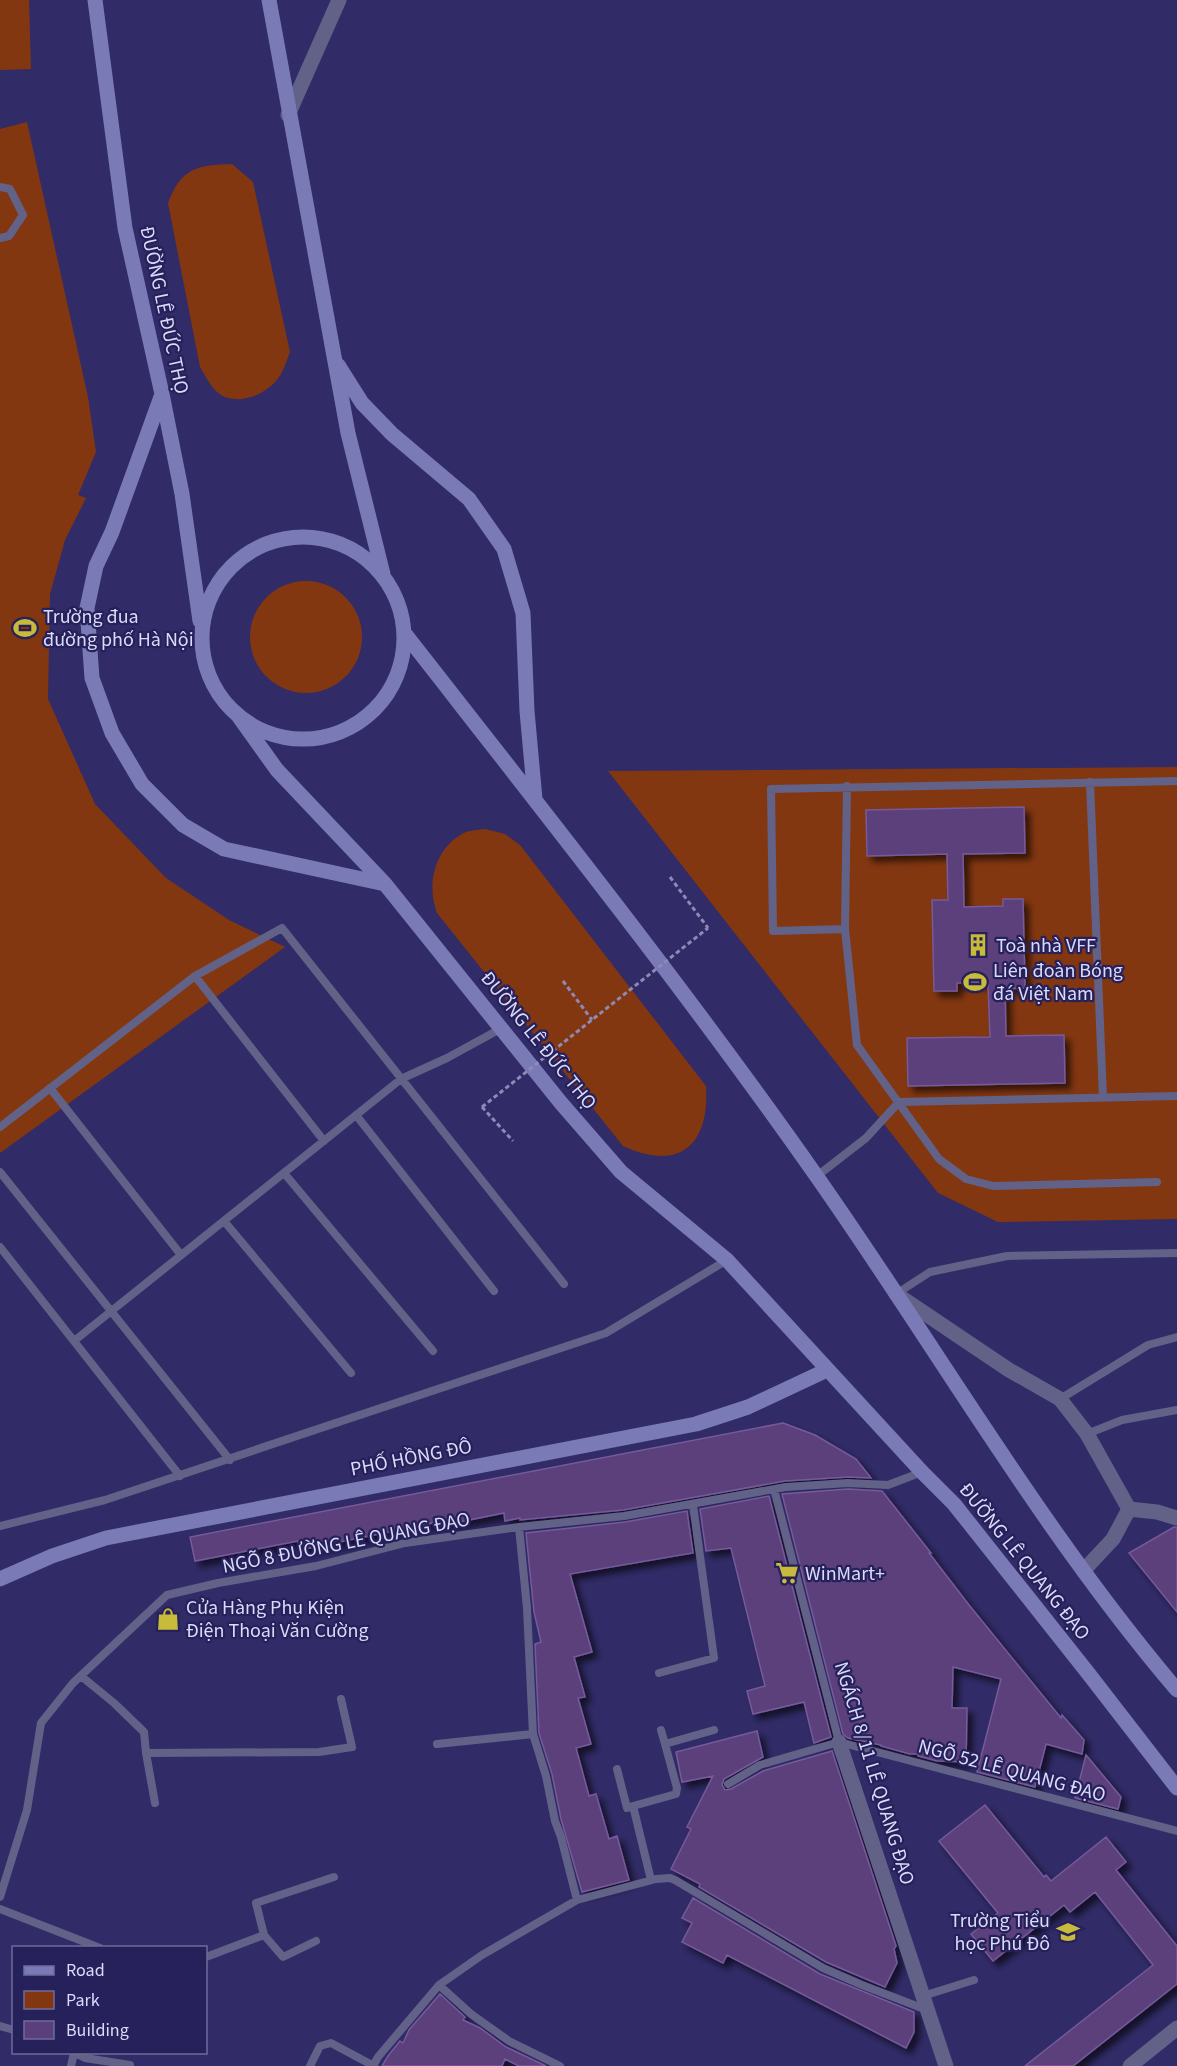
<svg xmlns="http://www.w3.org/2000/svg" width="1177" height="2066" viewBox="0 0 1177 2066" font-family="'Source Sans 3',sans-serif">
<defs>
<filter id="shadow"><feDropShadow dx="5.5" dy="5.5" stdDeviation="3" flood-color="#0009"/></filter>
</defs>
<rect width="100%" height="100%" fill="#312b67"/>
<path fill="#833711" d="M0,0h29l2,69 -31,1z
M27,122l61,275 8,55 -18,43 8,3 -21,42 -15,54 -2,105 47,105 71,74 63,42 56,27 -285,206v-1024z
M232,164l21,18 37,170c-3,7 -5,15 -9,22 -10,17 -33,29 -53,24 -13,-3 -21,-19 -28,-31l-32,-164c13,-35 29,-38 64,-39z
M250 637a56 56 0 1 1 112 0a56 56 0 1 1-112 0Z
M1177,767v452l-179,3 -60,-29 -330,-422z
M485,829l20,5 15,11 186,241c4,59 -27,86 -83,60l-186,-233c-11,-29 -2,-64 25,-79 6,-4 16,-4 23,-5z"/>
<path fill="#5b3f7c" stroke="#765a9a" stroke-width="1.5" filter="url(#shadow)" d="M1024,807l1,46 -62,1 1,53 39,-1v-7h20l2,89 -20,1 1,47 58,-1 1,48 -157,3 -1,-48 83,-1 -2,-54h-31v8h-23l-2,-91h16l-1,-46 -80,2 -1,-46z
M783,1423l32,12 41,24 15,19 -23,-1 -63,4 -162,29 -103,10v-2l-15,3 -1,-8 -60,12 -1,-4 -143,29 -2,-9 -103,20 -5,-24z
M848,1489l34,2 49,62h-2l40,52 92,113 1,-3 22,25 -2,14 -36,-10 -11,43 -58,-15 24,-93 -48,-12 -1,41h15l-1,54 -29,-1 -19,-5v-2h-8l-29,-8v-1l-33,-7 -5,-4 -61,-240z
M769,1496l62,241 -17,6 -10,-41 -51,12 -6,-23 18,-5 -34,-138 -25,3 -6,-42z
M687,1511l6,42 -123,21 22,78 -18,5 11,40 -7,1 13,46 -15,4 13,48 7,-2 13,45 8,-3 12,44 -47,12 -21,-73 -9,-45 -13,-41 -4,-89 6,-2 -7,-30 -8,-79 99,-11z
M1174,1527h3v85l-48,-59z
M757,1731l6,26 -39,22 -2,6 3,5 6,-1 32,-18 69,-20 64,195 -2,3 3,14 -12,24 -59,-25 -127,-75 1,-3 -29,-15 20,-40 -4,-2 26,-51 -31,6 -6,-30z
M1086,1755l35,42 -3,12 -43,-11z
M985,1805l59,72 2,-2 5,6 55,-44 20,25 -10,8 61,76v38l-104,82h-48l128,-101 -58,-73 -25,20 -6,-7 -71,56 -22,-27 27,-21 -59,-72z
M693,1898l127,76 94,38v20l-8,16 -179,-93 -4,8 -41,-21 10,-19 -10,-5z
M440,1994l25,23 -2,3 17,8 26,19 40,19h-27l-14,-7 -3,7h-120l6,-10 12,-15 3,2 6,-13z"/>
<g fill="none" stroke-linecap="round" stroke-linejoin="round">
<path stroke="#8d8ab6" stroke-width="3" stroke-dasharray="4.5 3" stroke-linecap="butt" d="M670,877l38,51
M563,981l29,39
M482,1107l31,34"/>
<path stroke="#626289" stroke-width="8" d="M0,187l10,2 13,26 -14,21 -9,2
M1090,782l13,315
M847,786l-2,143 12,116 82,114 27,20 27,7 164,-4
M845,929l-72,2 -2,-142 406,-8
M195,976l129,165
M50,1088l131,167
M356,1115l138,176
M0,1127l195,-151 87,-48 282,356
M0,1172l230,288
M284,1173l149,178
M817,1176l49,-38 33,-36 278,-6
M224,1221l127,152
M0,1247l180,229
M896,1294l34,-22 77,-16 170,-3
M74,1341l327,-262 46,-21 55,-30
M1060,1399l88,-54 29,-8
M1087,1434l35,-14 55,-10
M774,1489l65,253
M0,1526l105,-26 501,-167 121,-73
M519,1527l8,81 6,126 13,42 9,45 6,16 16,63
M659,1673l55,-15 -21,-153
M81,1676l33,27 30,29 2,21 173,-1 33,-5 -11,-48
M661,1730l4,14
M839,1742l338,89
M437,1744l96,-10
M146,1753l9,50
M617,1769l10,39 6,-2
M728,1784l32,-19 79,-23
M651,1880l-18,-74 43,-12 1,-6 -12,-44 49,-14
M0,1897l27,-87 14,-87 32,-40 94,-88 51,-12 98,-17 89,-23 114,-16 105,-11 162,-29 62,-4 40,2 34,-13
M0,1909l100,39
M264,1935l19,22 33,-16
M206,1957l58,-22 -8,-32 78,-26
M439,1985l32,29 38,27 51,25
M923,1996l51,-16
M0,2026l14,4
M74,2052l11,6 45,7
M71,2066l3,-13
M310,2066l10,-20 11,-3 43,23
M373,2066l5,-9 61,-72 43,-30 95,-55 79,-21 14,-1 5,2 148,88 39,17 65,25"/>
<path stroke="#626289" stroke-width="15" d="M288,115l51,-115
M896,1294l113,76 51,29 27,35 42,75
M1129,1509l28,3 20,6
M1084,1570l29,-31 16,-30
M839,1742l107,324
M1130,2066l47,-38"/>
<path stroke="#7a7ab7" stroke-width="15" d="M95,0l30,228 37,166 20,100 18,127
M269,0l79,433 35,141
M338,365l24,38 30,31 77,65 35,50 19,64 4,98 8,88
M162,394l-50,138 -16,34 -9,42 5,70 20,55 30,51 41,41 41,24 161,35
M202 638a101 101 0 1 1 202 0a101 101 0 1 1-202 0Z
M406,635c139,178 279,354 409,539 121,172 225,355 362,516
M239,717l38,53 108,114 176,219 60,69 106,88 195,212 32,32 134,169 89,115
M0,1579l52,-23 54,-18 590,-114 52,-17 79,-37"/>
<path stroke="#8d8ab6" stroke-width="3" stroke-dasharray="4.5 3" stroke-linecap="butt" d="M482,1107l226,-179"/>
</g>
<defs>
<g id="stadium-bare" transform="scale(1.8)"><path d="M0-5a6.5 5 0 1 0 0 10a6.5 5 0 1 0 0-10ZM-3.5-1.8h7v3.6h-7Z" fill="#c8bb3b" stroke="#27215b" stroke-width="2.5" paint-order="stroke"/></g>
<g id="building-bare" transform="scale(1.8)"><path d="M-4-6H4V6H1V3H-1V6H-4ZM-2.5-4.3h1.7v1.8h-1.7ZM.8-4.3h1.7v1.8H.8ZM-2.5-1h1.7V.8h-1.7ZM.8-1h1.7V.8H.8Z" fill="#c8bb3b" stroke="#27215b" stroke-width="2.5" paint-order="stroke"/></g>
<g id="supermarket-bare" transform="scale(1.8)"><path d="M-6-5.5h2.5l.6 2H6L4.5 2H-2.5L-4.4-4H-6ZM-1.5 3.2a1.3 1.3 0 1 0 .1 0ZM3 3.2a1.3 1.3 0 1 0 .1 0Z" fill="#c8bb3b" stroke="#27215b" stroke-width="2.5" paint-order="stroke"/></g>
<g id="shop-bare" transform="scale(1.8)"><path d="M-5-2.5h2.3a2.7 3.5 0 0 1 5.4 0H5L5.5 6h-11ZM-1.5-2.5h3a1.5 2.3 0 0 0-3 0Z" fill="#c8bb3b" stroke="#27215b" stroke-width="2.5" paint-order="stroke"/></g>
<g id="school-bare" transform="scale(1.8)"><path d="M0-5L7-2L0 1L-7-2ZM-4 1L0 2.5L4 1V4Q0 6-4 4Z" fill="#c8bb3b" stroke="#27215b" stroke-width="2.5" paint-order="stroke"/></g>
</defs>
<g fill-rule="evenodd">
<use href="#stadium-bare" x="25" y="628"/>
<use href="#building-bare" x="978" y="945"/>
<use href="#stadium-bare" x="975" y="982"/>
<use href="#supermarket-bare" x="787" y="1573"/>
<use href="#shop-bare" x="168" y="1619"/>
<use href="#school-bare" x="1068" y="1932"/>
</g>
<g text-anchor="middle" stroke-width="4.5" stroke-linejoin="round" paint-order="stroke">
<g font-size="20" fill="#dadbf9" stroke="#27215b">
<text transform="translate(165 310) rotate(78)" y="7">ĐƯỜNG LÊ ĐỨC THỌ</text>
<text transform="translate(539 1040) rotate(51)" y="7">ĐƯỜNG LÊ ĐỨC THỌ</text>
<text transform="translate(411 1457) rotate(-11)" y="7">PHỐ HỒNG ĐÔ</text>
<text transform="translate(346 1542) rotate(-11)" y="7">NGÕ 8 ĐƯỜNG LÊ QUANG ĐẠO</text>
<text transform="translate(1025 1561) rotate(51)" y="7">ĐƯỜNG LÊ QUANG ĐẠO</text>
<text transform="translate(1012 1770) rotate(15)" y="7">NGÕ 52 LÊ QUANG ĐẠO</text>
<text transform="translate(875 1773) rotate(73)" y="7">NGÁCH 8/11 LÊ QUANG ĐẠO</text>
</g>
<g font-size="20" fill="#dadbf9" stroke="#27215b" text-anchor="start">
<text x="43" y="623">Trường đua<tspan x="43" dy="23">đường phố Hà Nội</tspan></text>
<text x="996" y="952">Toà nhà VFF</text>
<text x="993" y="977">Liên đoàn Bóng<tspan x="993" dy="23">đá Việt Nam</tspan></text>
<text x="805" y="1580">WinMart+</text>
<text x="186" y="1614">Cửa Hàng Phụ Kiện<tspan x="186" dy="23">Điện Thoại Văn Cường</tspan></text>
<text x="1050" y="1927" text-anchor="end">Trường Tiểu<tspan x="1050" dy="23">học Phú Đô</tspan></text>
</g>
</g>
<rect x="12" y="1946" width="195" height="108" fill="#27215b" stroke="#6f6b9a" stroke-width="1.5"/>
<rect x="24" y="1966" width="30" height="9" fill="#7a7ab7" stroke="#6f6b9a" stroke-width="1.5"/>
<text x="66" y="1976" font-size="18" fill="#dadbf9">Road</text>
<rect x="24" y="1991" width="30" height="18" fill="#833711" stroke="#6f6b9a" stroke-width="1.5"/>
<text x="66" y="2006" font-size="18" fill="#dadbf9">Park</text>
<rect x="24" y="2021" width="30" height="18" fill="#5b3f7c" stroke="#6f6b9a" stroke-width="1.5"/>
<text x="66" y="2036" font-size="18" fill="#dadbf9">Building</text>
</svg>
